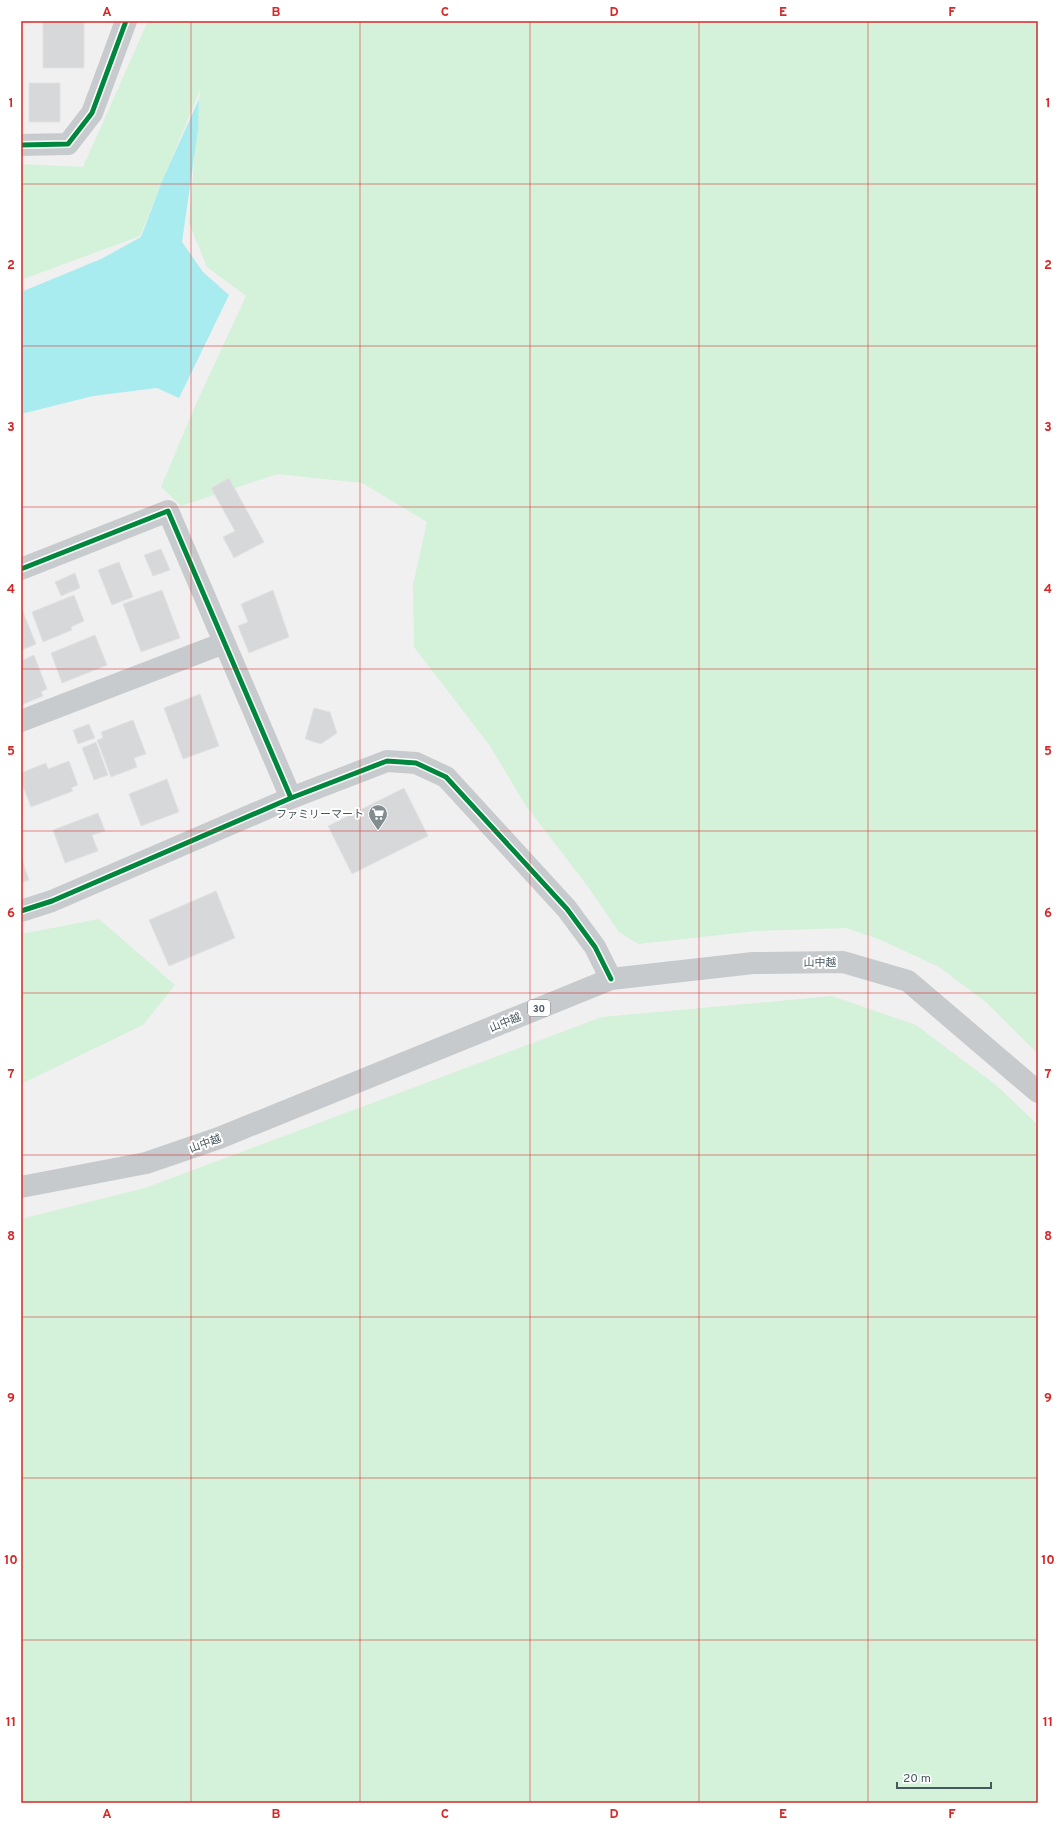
<svg xmlns="http://www.w3.org/2000/svg" width="1059" height="1824" viewBox="0 0 1059 1824" font-family="Overpass,'Noto Sans JP',sans-serif">
<rect width="100%" height="100%" fill="#f1f0f0"/>
<path fill="#d4f1da" d="M148,21h890v1033l-51,-51 -48,-36 -58,-27 -35,-12 -90,3 -118,13 -19,-12 -33,-48 -60,-78 -36,-60 -76,-99 -1,-62 14,-63 -65,-39 -85,-9 -96,32 -20,-19 34,-81 51,-110 -39,-29 -18,-44 11,-133 -60,146 -119,44v-116l62,3z
M99,919l76,66 -32,40 -122,59v-150z
M832,996l84,29 80,60 42,40v678h-1017v-584l124,-31 457,-171z"/>
<path fill="#a8ecef" d="M199,99l-1,31 -16,112 21,30 26,23 -50,103 -22,-10 -64,8 -72,18v-122l80,-33 40,-22 22,-58z"/>
<path fill="#d7d8d9" stroke="#e2e2e3" d="M43,21h41v47h-41z
M29,83h31v39h-31z
M229,478l35,64 -30,16 -11,-21 12,-6 -24,-43z
M161,549l9,21 -17,6 -9,-21z
M119,562l14,35 -21,8 -14,-35z
M75,573l5,15 -19,8 -6,-14z
M162,590l18,48 -39,14 -18,-48z
M273,590l16,47 -40,16 -11,-27 10,-4 -7,-18z
M74,595l10,26 -13,6 1,3 -29,12 -11,-30z
M21,607l15,37 -14,6 -1,-2z
M95,635l12,30 -45,18 -11,-30z
M34,655l13,34 -6,3 2,4 -22,9v-44z
M200,694l19,52 -36,13 -19,-51z
M314,708l16,4 7,21 -16,11 -16,-5z
M133,720l13,34 -12,4 3,9 -26,10 -14,-37 6,-2 -2,-6z
M89,724l6,14 -17,6 -5,-14z
M96,742l12,33 -14,5 -12,-32z
M69,761l9,24 -7,3 2,3 -42,16 -10,-26v-8l25,-10 2,6z
M167,779l12,33 -38,14 -12,-32z
M404,788l24,48 -76,38 -24,-48z
M98,813l7,18 -13,4 6,16 -33,12 -12,-33z
M21,857l8,23 -8,3z
M216,891l19,47 -66,28 -20,-46z"/>
<g fill="none" stroke-linecap="round" stroke-linejoin="round">
<path stroke="#c8cbcd" stroke-width="22" d="M21,145l47,-1 24,-31 34,-92
M21,569l147,-58 123,287
M21,721l203,-78"/>
<path stroke="#c8cbcd" stroke-width="22" d="M21,911l31,-10 239,-103 96,-37 29,2 30,14 121,132 28,38 16,32"/>
<path stroke="#c6cacc" stroke-width="22" d="M21,1187l125,-24 73,-25 392,-159 142,-16 90,-1 65,19 130,111"/>
<g stroke="#fff" stroke-width="8">
<path id="cycleway" d="M21,145l47,-1 24,-31 34,-92
M21,569l147,-58 123,287
M21,911l31,-10 239,-103 96,-37 29,2 30,14 121,132 28,38 16,32"/>
</g>
<use href="#cycleway" stroke="#00873e" stroke-width="5"/>
</g>
<path fill="none" stroke="#d62828" stroke-width="1" stroke-opacity="0.55" d="M191,21v1782M360,21v1782M530,21v1782M699,21v1782M868,21v1782M21,184h1017M21,346h1017M21,507h1017M21,669h1017M21,831h1017M21,993h1017M21,1155h1017M21,1317h1017M21,1478h1017M21,1640h1017"/>
<defs>
<g id="supermarket-pin" transform="scale(1)"><path d="M0 17L-7.5 6A9.5 9.5 0 1 1 7.5 6Z" fill="#828d91" stroke="#fff"/><path d="M-6-5.5h2.5l.6 2H6L4.5 2H-2.5L-4.4-4H-6ZM-1.5 3.2a1.3 1.3 0 1 0 .1 0ZM3 3.2a1.3 1.3 0 1 0 .1 0Z" fill="#fff"/></g>
</defs>
<g fill-rule="evenodd">
<use href="#supermarket-pin" x="378" y="814"/>
</g>
<g text-anchor="middle" stroke-width="4" stroke-linejoin="round" paint-order="stroke">
<rect fill="#fff" stroke="#7e898e" stroke-width="1" x="528" y="1000" width="22" height="16" rx="3"/>
<g font-size="10" font-weight="bold" fill="#47575e">
<text x="539" y="1012">30</text>
</g>
<g font-size="11" fill="#47575e" stroke="#fff" text-anchor="end">
<text x="364" y="818">ファミリーマート</text>
</g>
<g font-size="11" fill="#47575e" stroke="#fff">
<text x="820" y="966">山中越</text>
<text transform="translate(505 1022) rotate(-22)" y="4">山中越</text>
<text transform="translate(205 1143) rotate(-20)" y="4">山中越</text>
</g>
</g>
<rect width="1059" height="1824" fill="none" stroke="#ffffff" stroke-width="44"/>
<path d="M897 1782v6h94v-6" fill="none" stroke="#47575e" stroke-width="2"/>
<text x="903" y="1782" font-size="12" fill="#47575e" stroke="#ffffff" stroke-width="3" paint-order="stroke">20 m</text>
<rect x="22" y="22" width="1015" height="1780" fill="none" stroke="#d62828" stroke-width="1.5"/>
<g font-size="13" text-anchor="middle" font-weight="bold" fill="#d62828">
<text x="107" y="16">A</text>
<text x="276" y="16">B</text>
<text x="445" y="16">C</text>
<text x="614" y="16">D</text>
<text x="783" y="16">E</text>
<text x="952" y="16">F</text>
<text x="11" y="107">1</text>
<text x="1048" y="107">1</text>
<text x="11" y="269">2</text>
<text x="1048" y="269">2</text>
<text x="11" y="431">3</text>
<text x="1048" y="431">3</text>
<text x="11" y="593">4</text>
<text x="1048" y="593">4</text>
<text x="11" y="755">5</text>
<text x="1048" y="755">5</text>
<text x="11" y="917">6</text>
<text x="1048" y="917">6</text>
<text x="11" y="1078">7</text>
<text x="1048" y="1078">7</text>
<text x="11" y="1240">8</text>
<text x="1048" y="1240">8</text>
<text x="11" y="1402">9</text>
<text x="1048" y="1402">9</text>
<text x="11" y="1564">10</text>
<text x="1048" y="1564">10</text>
<text x="11" y="1726">11</text>
<text x="1048" y="1726">11</text>
<text x="107" y="1818">A</text>
<text x="276" y="1818">B</text>
<text x="445" y="1818">C</text>
<text x="614" y="1818">D</text>
<text x="783" y="1818">E</text>
<text x="952" y="1818">F</text>
</g>
</svg>
